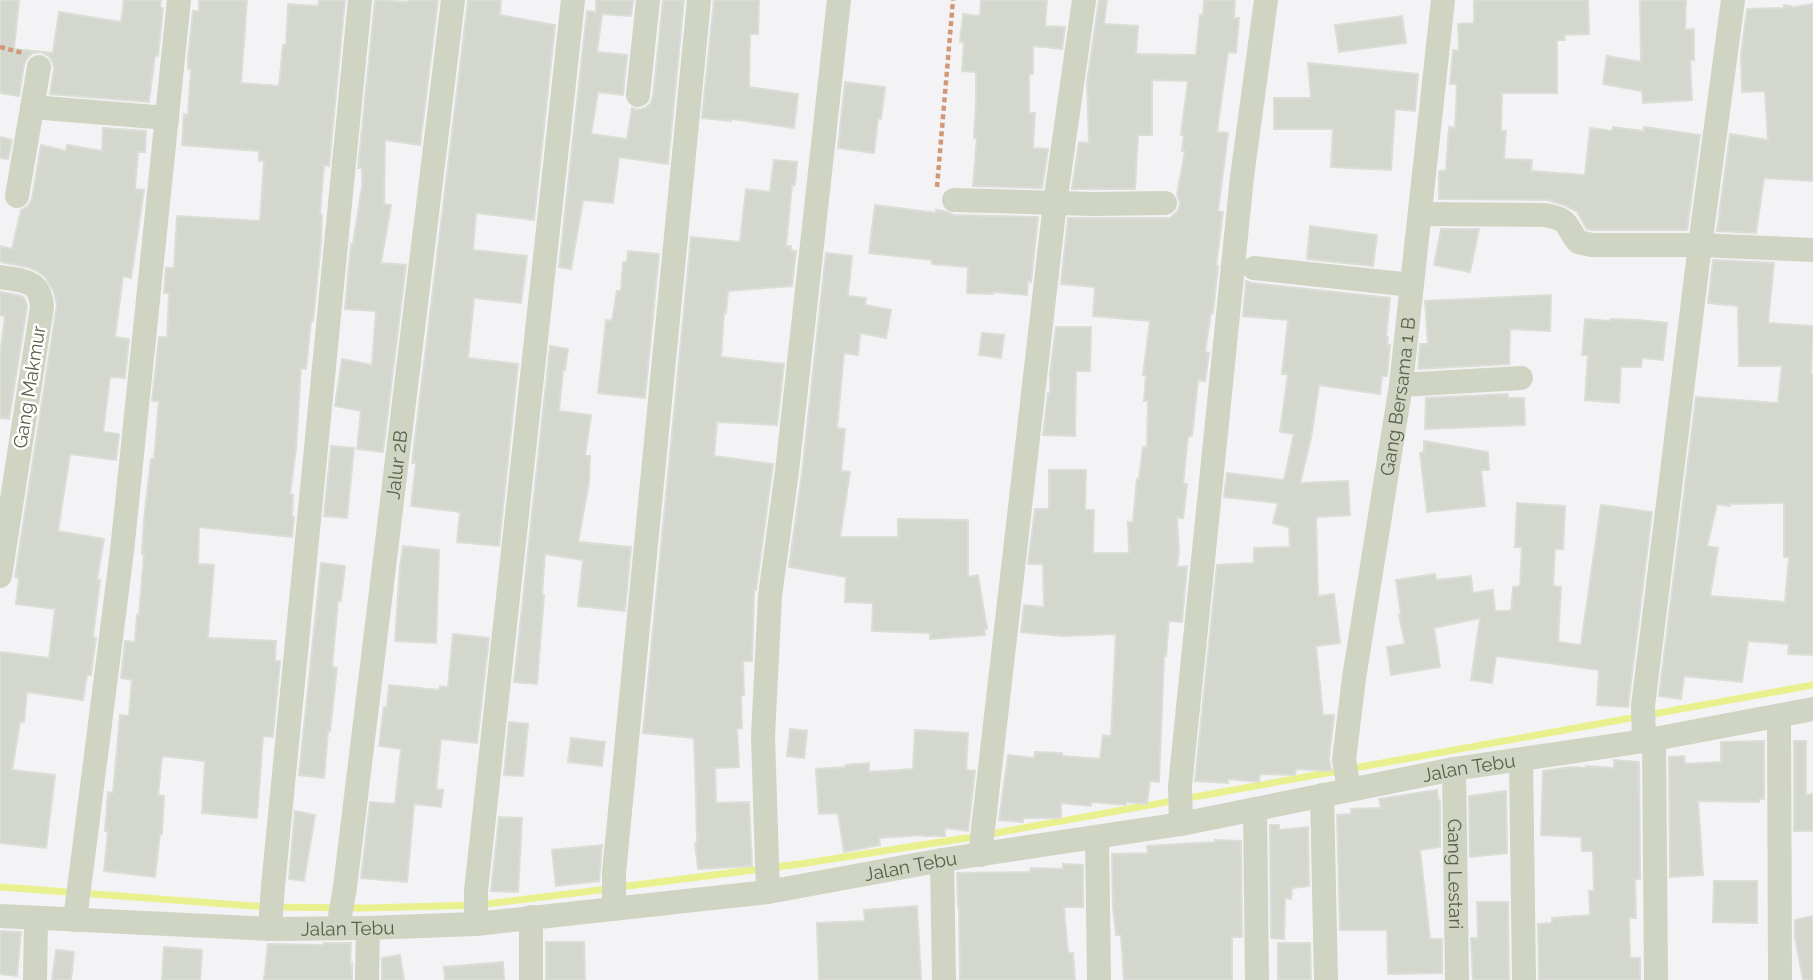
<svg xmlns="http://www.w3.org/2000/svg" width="1813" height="980" viewBox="0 0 1813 980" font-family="Raleway,sans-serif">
<rect width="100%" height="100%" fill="#f3f3f5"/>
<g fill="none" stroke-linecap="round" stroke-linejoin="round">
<path stroke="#e9f08e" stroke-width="7" d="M1,887l266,20 100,1 111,-3 130,-16
M620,887l180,-23 179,-28 834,-151"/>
</g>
<path fill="#d3d7ce" stroke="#daded6" stroke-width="2" fill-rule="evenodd" d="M0,0h19l-5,49 39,4 6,-41 62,10 3,-22h37l-1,8h3l-5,48 -3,-1 -6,47 -99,-8 4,-25 -1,-6 -4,-7 -8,-4 -8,1 -6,5 -3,7 -5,31 -19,-3z
M199,0h48l-6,83 38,3 4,-41h3l2,-41 30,2 1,-6h26l-16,166 -5,-1 -4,49 2,1 -1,27 -8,79h-2l-5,48 -5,-1 -5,81 -6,45 3,1 -1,21 2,1 -2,20 -93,-10 -1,37 16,1 -6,73 68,3 -1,20h5l-7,76 -10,-1 -6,82 -55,-5 3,-52 -43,-5 -4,39 6,1 -2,38h-2l-5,43 -51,-6 4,-40h-3l3,-39 5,1 7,-78 9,1 3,-36 -11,-2 4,-37 10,1 2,-27h2l5,-61h-2l2,-34 7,-61h3l5,-58h-7l7,-64h8l2,-44h-5l2,-25h8l3,-52 83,5 4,-60h-5v-10l-77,-6 2,-31 4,1 3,-46h-3v-11l5,-47h6z
M375,0l33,2v-2h30l-18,145 -35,-5 -1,64 7,1 -10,58 25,2 -23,187 -26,-3 4,-38 -26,-5 7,-47 30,6 4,-54 -31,-2 6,-65h2l9,-57v-19h-4z
M468,0h33l-1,15 55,10 -21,195 -58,-7 -3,37 54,6 -6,47 -47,-5 -6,60 50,6 -19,182 -42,-4 3,-30 -49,-6 5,-43h-4z
M596,0h37l-2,16 -29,-2 -5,38 30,3 -4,40 -25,-3 -7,42 36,5 5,-31 5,2 8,-2 5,-4 3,-7 10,-97h21l-16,164 -49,-7 -6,46 -30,-3 -12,69 -12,-2 28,-256 9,1z
M714,0h45l-1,34h-8l-1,53 49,7 -4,34 -62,-9 -1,2 -29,-3z
M981,0h66l-2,26 20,1 -3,22 -29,-3v28h-4v39h6l-2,35 15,1 -6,39 -69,-2 4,-48h-3l2,-37v-29l-14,-1 2,-29h-4l3,-28 17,2z
M1099,0h8l-3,24 34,2 -2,28 60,1 4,-40h3l1,-15h31l-1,18h5l-3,35 -8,-1 -11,80 11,1 -10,78 5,1 -7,54h2l-5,47 -2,-1 -6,40 4,1 -4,28 -7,-1 -6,56h-4l-5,48h4l-4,34 -6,-1 2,34 -2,16 10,-1 -5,56 -13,-1 -3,35h-2l-5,126 -9,-1 -3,23 -21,-2v3l-35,-3v4l-30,-3v15h-38v4l-24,-2 9,-65 26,3 1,-6 27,1v3l38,3 3,-24 8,1 5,-102 -53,2 -42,-4 3,-27 20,2 -1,-43h-15l7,-55h14v-39h37l-1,40h9l-1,43h36l-1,-31h5l4,-43h2l4,-32h4l1,-46h-4l2,-26h-3l7,-54 -57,-5 2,-29 -34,-3 7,-66h102l8,-7 2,-8 -3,-8 8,-44h-3l2,-16h-3l7,-54 -36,-1v55h-14l-3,54h-63l7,-47 10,1 -2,-60z
M1474,0h114l1,34 -25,1 1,5h-8v53h-55l-1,38h5l-2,28 28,1 -1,11 54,4 5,-47 22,3 1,-4 31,4v-4l56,8 -13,95h-93l-7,-1 -9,-15v-2l-14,-7 -16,-5 -109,-1v-28l7,-1 3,-43 6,1 2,-44h-7l3,-34h6l-1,-26 16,-1z
M1640,0h46l-1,30 9,-1v31h-4l2,40 -49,3 -1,-12 -39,-7 4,-28 34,6z
M1813,4v177l-49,-3 -8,55 -39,-2 13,-97 38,6 -3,-49 -23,1 -1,-37 6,-46 37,-1v-3l10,2z
M1402,16l4,27 -67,9 -4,-27z
M1308,63l110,11 -3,37 -20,-2 -4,61 -60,-3 2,-38h-59v-31h37z
M845,82l40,5 -4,32 -3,-1 -4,35 -36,-5z
M103,128l43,3 -1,21h-7l-3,37 9,1 -13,88 -8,-2 -8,61 14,2 -4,39 -15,-1 -7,55 16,2 -3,26 -46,-6 -12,77 46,8 -7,41h3l-7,57 3,1 -5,37h-4l-4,25 -56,-8 -3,30h-4l-8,48 43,5 -9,73 -46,-5v-191l49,6 6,-49 -39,-5 3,-26 -4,-1 42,-272 -3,-13 -9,-15 -8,-6 -9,-4 -28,-5v-16l12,3 9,-39 7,-4 4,-7 9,-54 25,6 1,-6 35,6z
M0,137l12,3 -4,19 -8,-1z
M774,160l23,2 -2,23h-3l-6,61h5v4l5,1 -4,35 -64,5 -2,22h-2l-3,44 63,7 -7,61 -60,-3 -3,34 59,8 -17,126h-2l-2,71h-9l1,34 -3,1 1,32 -5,1 2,38 -24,1 1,35 33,-1 3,64 -54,3 -3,-26h2l-1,-47 -2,-58 -51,-5 48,-496 49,5 6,-53 24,3z
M875,205l61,8v-3l8,1 10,4 84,2 -7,65 -3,-1 -1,14 -34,-3v2l-26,-1 1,-26 -36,-3v-4l-63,-7z
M1310,226l67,9 -4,31 -66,-7z
M1441,229h38l-9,43 -36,-7z
M628,251l31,3 -14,144 -47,-5 8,-73 6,1 5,-30h4l2,-29h4z
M826,253l26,3 -4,40 18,2 -1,7 26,5 -5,28 -26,-5 -2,22 -14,-2 -7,75 8,1 -4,42 9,1 -10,65h58v-18l70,1v57l10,-2 9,54h-3l1,6 -55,4v-6l-58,-2 1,-28 -28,-1 1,-25 -57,-10 13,-94z
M1713,260l61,3 -6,60 45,3 -2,48h2v281l-25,-1 1,-10 -41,-3 -6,41 -58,-6 -3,23 -22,-3 37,-299 82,6 4,-37h-43l-1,-60 -30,-3zM1784,503v54h5l-4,45 -75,-6 8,-48 -11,-2 10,-42 13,2v-2z
M1246,281l6,2 138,15 -4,39h2l-1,8h3l-3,31h-5l-2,18 -61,-9 -8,53 -11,45 48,-2 2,34 -34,2 2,79 16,-2 6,49 -24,3 7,69h11l-5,43 2,13 -35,-2 -1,6 -35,-1 -1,8 -31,-3v4l-33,-2 22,-216 37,-2v-15l36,-1 -1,-20 -16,-4 5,-20 -54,-6 3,-24 57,7 10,-46 -14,-2 8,-58h-6l6,-54 -45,-4z
M0,292l22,4 3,3 2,8 -18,112 -9,-1v-63l5,-39 -5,-1z
M1551,295l-1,36 -40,-2 -1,35 -91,5 2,-25h8l-3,-43z
M1585,319l25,2 1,-2 28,1 28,3 -4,37 -21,-2 -1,9h-20l-2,36 -34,-3 3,-45h-6z
M1056,327h35l-1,44h-14l-1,65 -32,-1 5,-42 2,1v-21z
M982,333l22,2 -3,23 -22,-3z
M550,346l18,3 -3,21h-2l-4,41 32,4 -6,41h5l-1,27 -11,59 53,5 -6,64 -47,-5 5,-46 -38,-6 -3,41h2l-7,89 -23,-2z
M1508,394v4h16l1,27 -100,4 1,-31z
M1424,441l64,11 1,18h-8l4,36 -58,6 -7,-59 4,-1z
M331,446l23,2 -7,70 -23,-2z
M1517,503l48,3 -2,43h-8l-2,37 8,1 -3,55 23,3 20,-140 51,7 -24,195 -31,-2 2,-35 -103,-14 -4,27 -21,-3 9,-62 -46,10 6,39 -49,8 -4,-28 18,-3 -6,-29 2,-1 -5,-34 39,-6 1,6 35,-4 2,17 20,-3 2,21h16l2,-24 7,-1 2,-39h-7z
M403,546l36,4 -3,93 -41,-2 5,-75z
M321,563l24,3 -4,35h-3l-6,66 5,1 -7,63h-2l-4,47 -25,-3z
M453,634l36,4 -12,105 -36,-4 -5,50 7,1 -2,17 -27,-3 -7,78 -46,-4 9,-76 25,2 6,-55 -22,-3 5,-39h3l2,-22 50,5 1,-4 8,1z
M509,722l19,2 -5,52 -19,-1z
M790,729l17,2 -3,27 -17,-2z
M915,730l53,3 -2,37 9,1 -7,60 -23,-3v8h-23v-1l-43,3 1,7 -36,7 -6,-39 -19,1 -3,-45 30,-2v-2l23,-2v9l44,-3z
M571,738l34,4 -3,24 -34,-4z
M1764,741v58h-5v3l-61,-1 5,74 -33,2 -1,-120 15,-1 1,8 36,-2v-20z
M1794,741h12v54l7,-1v37h-19z
M1614,760l25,2 1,117 -5,1 1,38h-7l1,40h10v22h-101l-1,-56 14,-1v-5l38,-3 -1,-24h5l-1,-40h-11l-1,-14 -40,-2 2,-64 27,-4 16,1v-2l28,2z
M1437,790l1,10h2v47l-20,3 10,89h12v34l-54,1 -1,-44h-47l-3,-115 14,-1v-5l30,-1 -2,-9z
M1506,791l1,62 -37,4 -1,-61z
M295,811l20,4 -11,66 -15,-2z
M499,817l23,1 -4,74 -27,-1z
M1270,825h9v5l29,-3 1,59 -17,2 -1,11 -6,-1 -1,41 -13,-1z
M1215,840l26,1 1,96h-10v43h-108l-3,-45h-5l-3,-28 -1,-53 36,-1 -1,-7 68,-4z
M602,845l-3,36 -43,5 -4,-36z
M1063,864l20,1v42h-19l4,46h5l2,27h-115l-1,-73h-1l-1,-34 73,-1 1,-4 32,1z
M1714,881h43v42l-44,-1z
M1477,902h31l1,78h-36l-2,-42h7z
M917,906l4,74h-102l-2,-57 48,-2 -1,-11z
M1813,916v64h-10l-8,-43v-17z
M0,931l21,1 -4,44 -17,-2z
M546,942h38l1,38h-39z
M324,943h27l-1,21 2,-1v17h-88l4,-36 56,1z
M1278,943h32l1,37h-33z
M164,947l38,3 -2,30h-38z
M56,950l18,2 -3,28h-19z
M400,955l4,25h-22v-22z
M503,962l1,18h-59l-1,-13z"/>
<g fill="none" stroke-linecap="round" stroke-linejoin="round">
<path stroke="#d19878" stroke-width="4.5" stroke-dasharray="5 3.5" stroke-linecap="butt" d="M0,47l23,6
M937,187l16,-187"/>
<g stroke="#cfd4c3" stroke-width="24">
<path d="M638,95l10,-95"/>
<path d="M32,107l135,11"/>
<path d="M17,196l22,-129"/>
<path d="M954,200l138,4 73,-1"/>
<path d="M1420,214l125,1c26,5 19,9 33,27l14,3h108l113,5"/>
<path d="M1254,268l158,17"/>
<path d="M0,277c23,4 40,2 42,30l-42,269"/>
<path d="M1401,385l120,-7"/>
<path d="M1779,717l1,263"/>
<path d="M1654,739l2,241"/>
<path d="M1644,741l-1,-35 57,-461 33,-245"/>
<path d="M1521,760l3,220"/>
<path id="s1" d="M1454,769l3,211"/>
<path id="s2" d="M1349,789l-5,-29 10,-82 47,-293 42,-385"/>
<path d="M1322,795l4,185"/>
<path d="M1255,809l2,171"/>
<path d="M1181,824l-1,-38 62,-609 24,-177"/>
<path d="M1097,837l2,143"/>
<path d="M980,855l75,-652 29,-203"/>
<path d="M942,860l2,120"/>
<path d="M768,892l-5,-155 7,-141 17,-125 52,-471"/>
<path d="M614,909v-36l85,-873"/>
<path id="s3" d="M0,916l270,13 98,-1 108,-4 292,-32 174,-32 239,-36 273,-55 190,-28 169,-32"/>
<path d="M531,917v63"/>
<path d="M75,920l47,-369 57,-551"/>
<path d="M476,924v-33l97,-891"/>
<path id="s4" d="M338,928l7,-41 108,-887"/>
<path d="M270,929l3,-43 87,-886"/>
<path d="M35,980l1,-62"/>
<path d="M367,980l1,-52"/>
</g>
</g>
<g text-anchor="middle" stroke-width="5" stroke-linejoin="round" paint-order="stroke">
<g font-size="19" fill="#596149" stroke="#fff">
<text transform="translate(29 387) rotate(-81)" y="7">Gang Makmur</text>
<text dy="7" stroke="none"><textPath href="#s2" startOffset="397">Gang Bersama 1 B</textPath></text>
<text dy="7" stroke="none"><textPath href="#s4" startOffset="467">Jalur 2B</textPath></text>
<text dy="7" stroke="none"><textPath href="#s3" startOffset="1482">Jalan Tebu</textPath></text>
<text dy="7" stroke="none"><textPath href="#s3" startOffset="915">Jalan Tebu</textPath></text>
<text dy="7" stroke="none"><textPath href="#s1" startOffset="105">Gang Lestari</textPath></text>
<text dy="7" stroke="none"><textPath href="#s3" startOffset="348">Jalan Tebu</textPath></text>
</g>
</g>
</svg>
